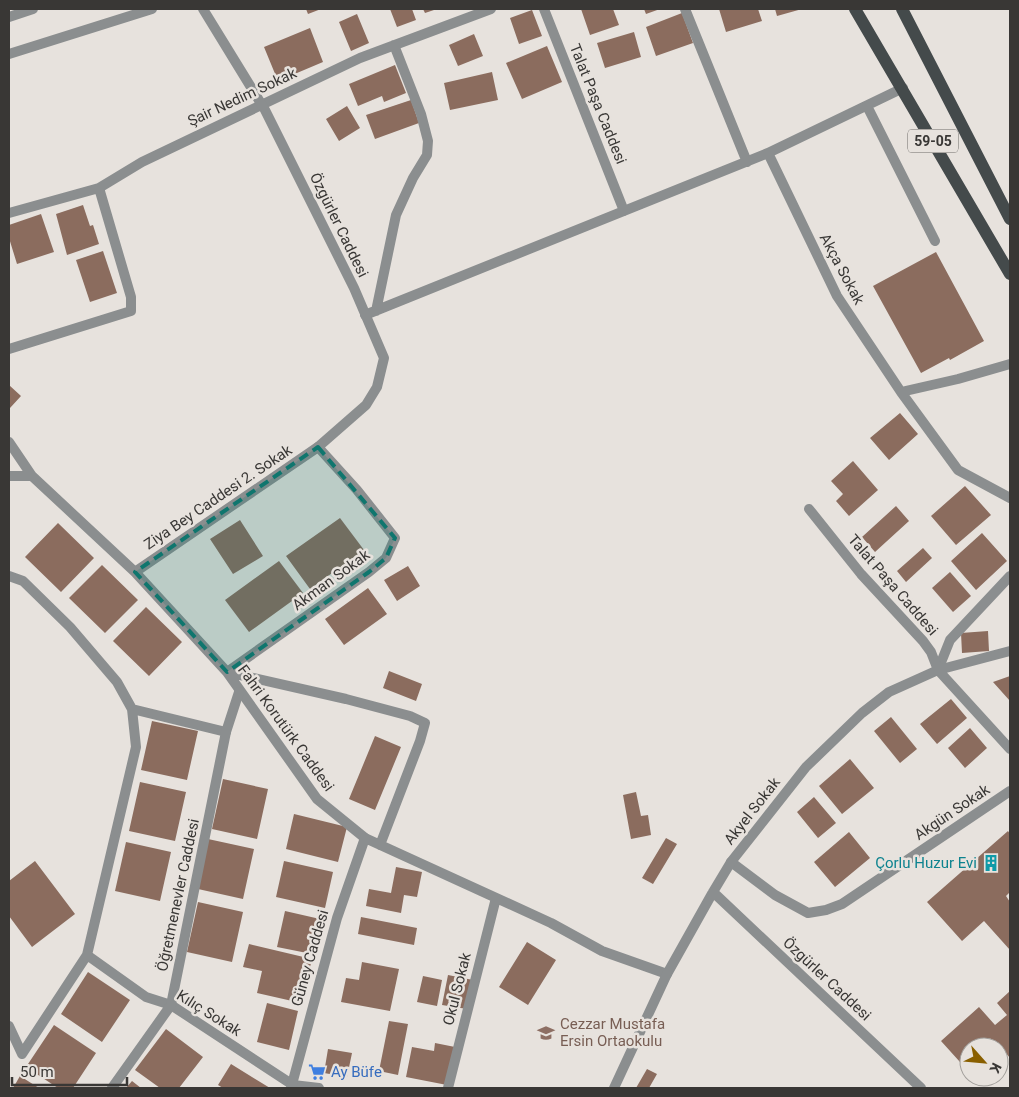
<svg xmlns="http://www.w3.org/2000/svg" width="1019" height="1097" viewBox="0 0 1019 1097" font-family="Roboto,sans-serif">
<rect width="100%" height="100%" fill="#e7e2dd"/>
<path fill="#8b6c5e" d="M306,9h15l-13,5z
M390,9h22l4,11 -19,7z
M423,9h14l-12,4z
M581,9h32l6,16 -29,10z
M644,9h16l-14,5z
M719,9h39l4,12 -36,11z
M775,9h27l-25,7z
M532,10l10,26 -23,8 -9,-26z
M682,13l11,30 -37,13 -10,-29z
M357,14l12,29 -18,8 -12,-29z
M310,28l13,34 -45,19 -14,-34z
M634,32l7,25 -36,11 -8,-25z
M474,34l9,22 -25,10 -9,-21z
M547,46l15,36 -40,17 -16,-36z
M395,65l11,28 -22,9 -2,-6 -24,10 -9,-22z
M492,72l6,28 -48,10 -6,-27z
M411,100l8,23 -44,16 -9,-24z
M347,106l13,22 -21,13 -13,-22z
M83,205l7,21 3,-1 6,19 -32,11 -11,-41z
M41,214l13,38 -37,12 -8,-26v-13z
M103,251l14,42 -27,9 -14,-42z
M936,252l48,89 -34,19 -1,-2 -28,15 -48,-87z
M9,385l12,11 -11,12 -1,-1z
M900,413l18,21 -29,26 -19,-22z
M853,461l25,29 -29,26 -13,-15 7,-7 -12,-13z
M965,486l26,29 -35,30 -25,-29z
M896,506l13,15 -34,31 -13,-15z
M340,518l24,32 -54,39 -24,-33z
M240,520l23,36 -30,18 -23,-35z
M58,523l36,35 -33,34 -36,-35z
M982,533l25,28 -31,29 -25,-29z
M923,548l9,10 -26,24 -9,-11z
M279,561l24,32 -54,39 -24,-32z
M102,565l36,35 -33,33 -36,-35z
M408,566l12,20 -23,15 -13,-21z
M950,572l21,24 -18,16 -21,-24z
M368,588l19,26 -43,31 -19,-26z
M146,607l36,35 -33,34 -36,-35z
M988,631l1,20 -27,2 -1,-20z
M389,671l33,13 -6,17 -33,-13z
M1010,676v25l-17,-19z
M951,699l16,19 -30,26 -17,-20z
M891,717l26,32 -17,14 -26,-32z
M152,721l46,10 -11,49 -46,-10z
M970,728l17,20 -22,20 -17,-20z
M375,736l26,11 -26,63 -26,-11z
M850,759l24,29 -32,26 -23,-28z
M223,779l45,10 -11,50 -45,-10z
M140,782l46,10 -11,49 -46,-10z
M636,792l5,24 7,-1 3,20 -20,4 -8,-44z
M814,797l22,26 -18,15 -21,-26z
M294,814l53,13 -9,35 -52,-13z
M1008,831l2,3v58l-4,4 4,6v48l-26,-29 -22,20 -35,-39z
M849,832l21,26 -35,29 -21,-25z
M666,838l11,6 -24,40 -11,-6z
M208,839l46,10 -11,50 -45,-10z
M126,842l45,10 -11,49 -45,-10z
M35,861l40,53 -43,33 -23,-31v-35z
M284,861l49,11 -8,36 -49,-11z
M396,867l26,5 -5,25 -13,-2 -3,18 -35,-7 3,-17 22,4z
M198,902l45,10 -11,50 -45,-10z
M285,911l35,8 -8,35 -35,-7z
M361,917l56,11 -3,17 -56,-11z
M527,942l29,18 -28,45 -29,-18z
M249,944l63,15 -11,44 -44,-10 5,-22 -19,-4z
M362,962l37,7 -9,42 -49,-9 5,-24 13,2z
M88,972l42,28 -28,42 -41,-28z
M448,975l25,5 -6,29 -25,-4z
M423,976l19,4 -5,26 -20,-4z
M1010,991v67l-6,-7 -5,4v-8h-30v25l-28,-31 38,-34 16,18 12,-10 -10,-12z
M267,1003l31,8 -9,39 -32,-8z
M389,1021l19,3 -10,51 -19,-4z
M54,1025l42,28 -23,35h-15l-32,-21z
M166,1029l37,28 -24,31h-19l-25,-18z
M435,1043l20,4 -8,38 -41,-8 6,-30 22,4z
M328,1049l24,4 -5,24 -23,-4z
M231,1064l39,24h-47l-5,-3z
M647,1069l10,5 -8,14h-13z
M20,1076l19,12h-26z
M132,1081l9,7h-15z"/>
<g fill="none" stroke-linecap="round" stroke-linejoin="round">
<path stroke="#8b8e8f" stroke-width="10" d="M544,9l80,202
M685,9l62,153
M867,106l68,135
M768,153l69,143 64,96 57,78 52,28
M9,213l90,-25 43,-26 218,-104 131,-49
M376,311l20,-96 17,-37 14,-23 1,-14 -7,-27 -27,-69
M365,315l403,-162 135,-65
M9,349l122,-38v-14l-32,-109
M901,392l57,-13 52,-15
M9,442l23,34
M9,476h23l103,96 92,100 90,127 48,39 186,85 51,28 65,23
M135,572l183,-125 39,43 38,48 -9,20 -17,14 -142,100
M9,576l14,5 47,46 47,55 15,27 4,38 -49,208 -65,99
M938,670l12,-30 60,-64
M227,672l119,27 64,17 15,7 -5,18 -40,104
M132,709l94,23
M731,862l44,33 33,18 18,-3 16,-6 168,-113
M87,955l59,42 25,8 122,80 26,3
M9,1026l13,28
M448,1088l48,-190"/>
<path stroke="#8b8e8f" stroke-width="10" d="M203,9l62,101 89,178 30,70 -7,29 -11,18 -48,42
M9,17l24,-8
M9,54l143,-45
M809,509l52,65 62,67 8,11 7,18 72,79
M713,892l208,196
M112,1088l59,-83 55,-273 13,-40
M291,1088l46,-170 28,-80
M614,1088l53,-114 46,-82 18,-30 75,-95 56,-54 27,-21 49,-22 72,-19"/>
<path stroke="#444a4b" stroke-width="12" d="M855,9l155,265
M902,9l108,210"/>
</g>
<path fill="#0f766e" fill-opacity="0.2" stroke="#0f766e" stroke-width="4" stroke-dasharray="10 6" stroke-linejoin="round" d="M318,447l77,91 -9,20 -17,14 -142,100 -92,-100z"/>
<defs>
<g id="building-bare" transform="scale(1.35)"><path d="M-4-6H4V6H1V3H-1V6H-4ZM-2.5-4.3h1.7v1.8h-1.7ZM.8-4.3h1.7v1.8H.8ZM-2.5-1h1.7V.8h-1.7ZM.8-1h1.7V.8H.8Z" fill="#0f9aa8" stroke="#e7e2dd" stroke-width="2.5" paint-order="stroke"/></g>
<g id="school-bare" transform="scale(1.35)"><path d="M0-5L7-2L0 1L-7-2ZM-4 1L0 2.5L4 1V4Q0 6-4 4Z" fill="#8d6e63" stroke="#e7e2dd" stroke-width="2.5" paint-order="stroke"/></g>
<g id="supermarket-bare" transform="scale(1.35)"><path d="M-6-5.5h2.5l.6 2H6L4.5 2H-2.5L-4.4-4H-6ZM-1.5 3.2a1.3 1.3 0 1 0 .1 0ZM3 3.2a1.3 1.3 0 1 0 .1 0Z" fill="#3f7fe0" stroke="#e7e2dd" stroke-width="2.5" paint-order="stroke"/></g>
</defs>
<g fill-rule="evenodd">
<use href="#building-bare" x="991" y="863"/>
<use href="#school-bare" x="546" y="1033"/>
<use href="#supermarket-bare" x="317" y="1072"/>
</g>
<g text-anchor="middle" stroke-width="5" stroke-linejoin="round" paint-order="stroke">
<rect fill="#e7e2dd" stroke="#6d6a67" stroke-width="1" x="908" y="129.5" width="50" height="23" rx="4"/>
<g font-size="14" font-weight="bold" fill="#393735">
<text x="933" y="146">59-05</text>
</g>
<g font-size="15" fill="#393735" stroke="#e7e2dd">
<text transform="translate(242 97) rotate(-25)" y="5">Şair Nedim Sokak</text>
<text transform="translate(598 104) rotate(68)" y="5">Talat Paşa Caddesi</text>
<text transform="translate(339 225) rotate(64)" y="5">Özgürler Caddesi</text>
<text transform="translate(842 269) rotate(62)" y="5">Akça Sokak</text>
<text transform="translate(218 497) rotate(-34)" y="5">Ziya Bey Caddesi 2. Sokak</text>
<text transform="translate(331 580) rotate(-36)" y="5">Akman Sokak</text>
<text transform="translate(893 585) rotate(49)" y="5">Talat Paşa Caddesi</text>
<text transform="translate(286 728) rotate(54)" y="5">Fahri Korutürk Caddesi</text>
<text transform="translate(752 811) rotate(-52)" y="5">Akyel Sokak</text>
<text transform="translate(952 812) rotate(-34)" y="5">Akgün Sokak</text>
<text transform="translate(178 895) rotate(-78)" y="5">Öğretmenevler Caddesi</text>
<text transform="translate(310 958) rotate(-74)" y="5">Güney Caddesi</text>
<text transform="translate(827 979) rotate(43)" y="5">Özgürler Caddesi</text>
<text transform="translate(457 989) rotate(-76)" y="5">Okul Sokak</text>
<text transform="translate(209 1013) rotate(32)" y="5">Kılıç Sokak</text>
</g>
<g font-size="15" fill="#0d838f" stroke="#e7e2dd" text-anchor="end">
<text x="977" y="868">Çorlu Huzur Evi</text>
</g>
<g font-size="15" fill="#785e54" stroke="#e7e2dd" text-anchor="start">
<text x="560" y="1029">Cezzar Mustafa<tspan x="560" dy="17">Ersin Ortaokulu</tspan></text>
</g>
<g font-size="15" fill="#366cbe" stroke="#e7e2dd" text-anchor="start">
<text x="331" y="1077">Ay Büfe</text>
</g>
</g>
<rect width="1019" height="1097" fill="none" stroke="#393735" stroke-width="20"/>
<g transform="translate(984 1062) rotate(117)"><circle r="24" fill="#e7e2dd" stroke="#a19e9a"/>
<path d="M0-4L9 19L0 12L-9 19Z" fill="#895f00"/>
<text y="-8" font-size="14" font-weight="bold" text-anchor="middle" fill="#393735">K</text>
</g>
<path d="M12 1077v8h115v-8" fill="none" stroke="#393735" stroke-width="2.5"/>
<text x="20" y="1077" font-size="15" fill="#393735" stroke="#e7e2dd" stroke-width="4" paint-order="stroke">50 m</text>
</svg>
